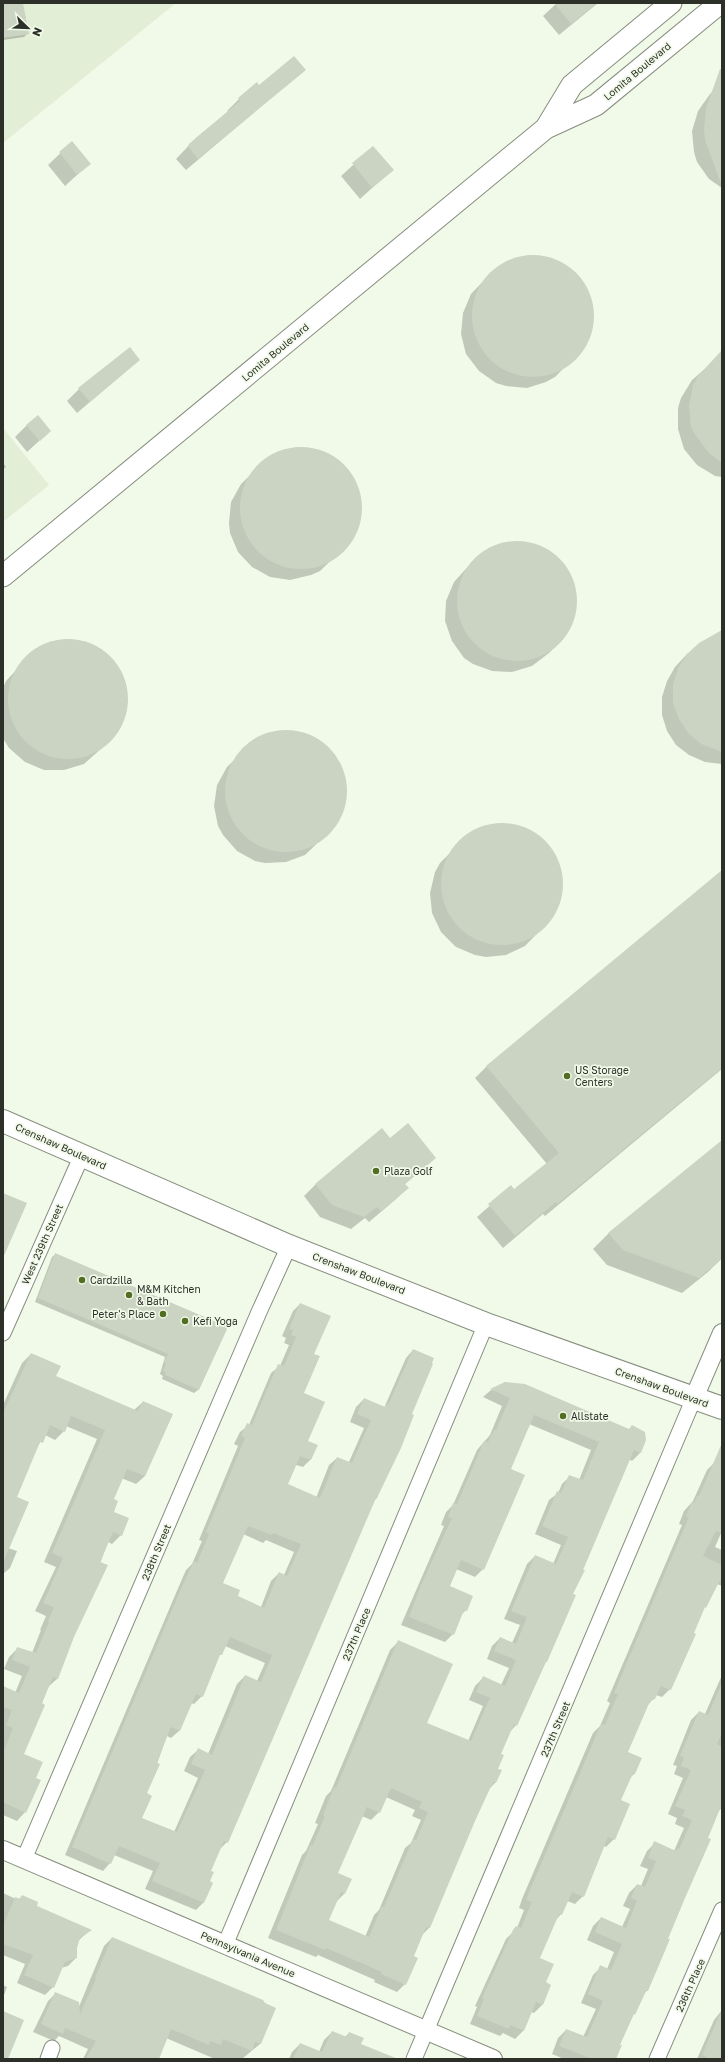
<svg xmlns="http://www.w3.org/2000/svg" width="725" height="2062" viewBox="0 0 725 2062" font-family="'Golos Text',sans-serif">
<rect width="100%" height="100%" fill="#f1fae8"/>
<path fill="#e3eed6" d="M3,3h173l-173,140z
M3,428l46,57 -46,37z"/>
<path fill="#0003" fill-rule="evenodd" d="M3,3h19l6,30 -4,4 -21,3z
M557,3h41l-39,32 -16,-19z
M304,70l-118,100 -10,-11 21,-22 31,-25 -1,-1 12,-12 18,-15 2,2z
M722,82v106l-13,-9 -12,-17 -3,-10 -2,-21 6,-20 12,-17z
M72,142l17,22 -24,22 -17,-21z
M373,147l19,23 -32,29 -19,-23z
M528,256l20,2 19,8 15,15 9,19 2,10 -2,21 -8,18 -28,28 -9,5 -19,6 -21,-2 -10,-3 -17,-12 -13,-17 -5,-20 2,-21 8,-19 19,-20 17,-13z
M721,355h1v122l-7,-1 -18,-11 -13,-16 -6,-20v-21l3,-10 11,-18z
M139,360l-62,53 -10,-12 12,-12z
M27,425l23,6 -23,21 -12,-15z
M298,448l21,3 9,4 17,12 11,18 4,20 -2,21 -10,18 -28,27 -9,4 -21,5 -20,-3 -18,-10 -14,-15 -8,-19 -1,-10 2,-21 10,-18 28,-27 9,-5z
M3,463l3,4 -3,2z
M509,542l20,1 19,7 16,14 10,19 2,20 -4,20 -11,18 -12,12 -17,13 -20,6 -20,-1 -19,-7 -9,-6 -12,-17 -7,-20 1,-20 8,-19 19,-21 16,-13z
M722,634v130l-17,-2 -16,-7 -13,-10 -9,-14 -5,-16v-18l5,-16 8,-14 12,-13z
M60,641l21,1 19,7 8,7 13,16 6,19 -1,21 -8,19 -6,8 -28,25 -20,6h-20l-19,-8 -16,-14 -5,-8 -1,-52 3,-7 26,-28 9,-6z
M284,732l21,3 9,4 17,13 11,17 4,21 -3,20 -10,18 -28,27 -19,7 -21,1 -10,-2 -18,-10 -14,-16 -5,-9 -4,-20 3,-21 10,-18 28,-27 9,-4z
M507,825l20,5 9,5 15,14 9,19 2,21 -5,20 -5,9 -27,28 -19,9 -20,2 -11,-2 -19,-8 -15,-15 -9,-19 -2,-20 5,-21 5,-9 27,-27 19,-9z
M722,872v197l-177,147 -2,-2 -40,34 -26,-31 34,-30 3,3 33,-26 -72,-86 12,-12z
M390,1139l45,19 -31,27 3,3 -12,12 -26,22 -4,-4 -14,11 -31,-12 -16,-21 12,-12z
M722,1151v107l-14,14 -26,21 -75,-28 -14,-16 16,-16z
M56,1254l171,73 -29,63 -4,3 -32,-14 1,-3 -3,-2 5,-17 -130,-55 17,-45z
M300,1304l12,51 -9,38 4,49 4,17 -8,8 -7,-2 -9,20 29,13 13,-33 8,-7 12,4 15,-34 -14,-6 6,-15 8,-8 20,9 22,-50 7,-8 -36,148 -4,3 -146,341 -8,8 -9,22 -6,30 -8,8 -51,-21 8,-18 -39,-16 -4,8 -7,8 -38,-16 111,-262 10,-23 6,-6 10,-23 -3,-1 39,-94 -4,-2 6,-12 9,-7 22,-52 9,-7 9,-21 -5,-2 2,-5 -4,-2 11,-25zM243,1534l20,9 3,-3 28,12 -10,23 -5,-2 -8,8 -10,26 -25,-10 -15,-14zM225,1646l40,17 -8,18 -12,-5 -8,8 -29,70 -10,-4 -8,7 -6,14 14,7 -24,54 -33,-13 5,-25 21,-58 4,2 8,-7 12,-28 3,1 8,-8 15,-37z
M31,1354l24,23 79,33 9,-8 29,13 -27,61 -9,8 -15,-6 -9,22v12l9,23 -9,9 -4,-2 -51,137 -9,8 -25,67 12,24 -10,34 -8,9 -14,-6v-127l12,5 7,-17 -18,-7 5,-12 9,-9 14,5 9,-23h-1l6,-14 -11,-5 21,-44 -12,-5 53,-123 -31,-13 -2,5 -9,9 -10,-5 -8,12 -21,51 -8,50 9,3 -7,17 -7,6v-169l19,-42z
M506,1383l139,57 -5,13 -8,8 -3,-2 -86,206 -27,60 -6,7 -10,23 -3,14 3,2 -5,12 -6,6 -15,32 -45,107 -8,8 -9,20 -7,28 -8,8 -23,-10 1,-2 -57,-25 -2,2 -48,-19 34,-83 4,-4 12,-27 -3,-1 11,-27 5,-5 59,-141 8,-8 28,81 42,18 15,-35 -14,-6 6,-14 8,-8 18,7 8,-17 -22,-9 5,-13 8,-8 12,5 8,-18 -16,-6 23,-55 8,-8 18,8 8,-19 -26,-11 14,-34 9,-7 4,-9 8,-8 9,4 12,-30 -62,-26 -19,46 -27,99 -8,8 -19,-8 -8,17 18,24 -5,5 -8,19 -8,8 -44,-17 43,-99 -3,-1 5,-13 7,-7 24,-55 13,-15 12,-29 -19,-9 8,-7zM386,1797l29,13 -3,6 9,4 -10,23 -6,5 -26,62 -5,5 -9,22 -37,-17 9,-19 8,-8 -9,-19 26,-58 9,4 8,-8z
M715,1462l7,3v66l-7,16 7,3v36l-5,-2 -15,27 -32,78 -8,8 -6,-2 -8,10 -21,47 8,21 -5,5 -10,23 -6,38 -8,8 -2,-1 -21,50 -8,8 -8,-3 -6,13 -5,6 -18,39 6,24 6,2 -8,20 -8,8 -3,-1 -8,19 -8,8 -12,-6 -3,3 -30,-12 7,-17 -2,-1 31,-67 11,-11 7,-18 -5,-2 3,-9 71,-166 7,-7 10,-23 -3,-2 75,-176 -3,-1 5,-13 9,-10 14,-31z
M722,1675v133l-5,4 -70,179 -5,4 -23,50 -4,14h-51l-12,-5 6,-16 8,-8 17,7 13,-28 -15,-6 12,-28 8,-8 6,2 7,-17 -27,-12 6,-14 8,-8 21,9 8,-18 -7,-3 6,-13 8,-8 4,1 7,-17 -8,-3 7,-15 8,-8 19,8 10,-23 -9,-4 2,-6 -9,-4 15,-36 -9,-4 3,-8 -4,-1 18,-45 8,-8 6,2z
M3,1893l15,7 4,-4 14,11 54,23 -12,11 -2,7v10l-8,8 -7,2 -8,19 -8,8 -28,-12 8,-19 -22,-9z
M112,1938l163,70 -15,36 -18,15h-27l-49,-21 -9,21h-74l5,-10 -29,-13 -5,5 -21,-9 15,-31 8,-8 22,16 26,-63z
M3,1985l4,2 -4,11z
M722,2010v49h-25l17,-39z
M332,2032l13,5 4,-4 23,26h-83l3,-7 8,-8 19,8 5,-12z"/>
<path fill="#cbd3c2" fill-rule="evenodd" d="M3,3h20l6,31 -26,4z
M554,3h43l-26,21z
M294,56l12,14 -108,89 -10,-13 1,-2 51,-43 -2,-3 19,-16 2,3z
M720,69h2v112h-2l-15,-41 -1,-11 2,-21z
M72,141l19,23 -14,11 -18,-23z
M373,146l21,24 -22,18 -20,-25z
M472 316a61 61 0 1 1 122 0a61 61 0 1 1-122 0Z
M130,347l10,13 -50,42 -12,-14z
M722,350v113l-13,-10 -13,-17 -5,-9 -2,-21 4,-21 5,-9z
M38,415l13,16 -11,10 -14,-16z
M240 508a61 61 0 1 1 122 0a61 61 0 1 1-122 0Z
M457 601a60 60 0 1 1 120 0a60 60 0 1 1-120 0Z
M722,630v122l-21,-8 -13,-11 -9,-14 -6,-16v-18l5,-17 9,-14 12,-11z
M8 699a60 60 0 1 1 120 0a60 60 0 1 1-120 0Z
M225 791a61 61 0 1 1 122 0a61 61 0 1 1-122 0Z
M441 884a61 61 0 1 1 122 0a61 61 0 1 1-122 0Z
M722,870v198l-165,136 -1,-2 -41,34 -27,-32 23,-19 3,4 45,-36 -73,-87z
M408,1123l28,35 -31,26 4,4 -28,23 -4,-4 -13,10 -32,-12 -17,-21 67,-56 8,10z
M722,1140v119l-23,19 -76,-28 -15,-17z
M3,1193l24,10 -24,55z
M55,1253l173,74 -29,63 -34,-15 1,-3 -3,-1 3,-8 -2,-1 4,-8 -130,-56z
M300,1303l31,13 -17,38 6,2 -16,37 21,9 -17,39 10,4 -7,15 -11,-4 -12,28 32,14 17,-41 15,6 19,-43 -14,-6 7,-16 21,9 1,-3 2,1 25,-56 21,9 -2,5 1,1 -21,50 2,1 -13,33 -24,50h-1l-148,345 -4,-2 -13,30 3,1 -4,9 3,2 -9,20 -52,-22 8,-18 -41,-17 -8,18 -39,-17 111,-263 11,-23 3,2 12,-29 -3,-2 39,-94 -4,-2 6,-13 5,2 26,-61 6,2 12,-29 -5,-2 2,-5 -4,-1zM248,1526l24,9 1,-2 28,11 -14,32 -8,-4 -15,36 -26,-12 2,-6 -17,-7zM230,1637l42,18 -11,27 -16,-7 -33,80 -14,-7 -7,16 14,6 -28,62 -35,-14 10,-22 -5,-3 13,-29 -3,-1 2,-7 12,-29 9,4 16,-37 7,3 17,-42h2z
M31,1353l30,13 -5,10 82,35 5,-10 30,13 -28,62 -18,-7 -13,30 4,2 -4,11 15,6 -7,18 -9,-4 -13,30 8,3 -34,72 -16,42 -5,-2 -11,26 3,2 -21,49 19,8 -7,16 5,2 -15,33 -23,-11v-40l2,-9h-2l10,-25 -7,-3 6,-15 -9,-3v-21l16,7 11,-26 -18,-7 5,-13 19,6 13,-31 -1,-1 6,-14 -11,-4 20,-45 -11,-5 53,-123 -34,-14 -6,16 -15,-7 -7,18 -3,-1 -23,55 12,5 -26,61v-150z
M505,1382l20,2 104,45 3,-4 13,7 1,8 -5,13 -7,-3 -51,120h2l-12,24 3,1 -29,67h-1l-29,64 -3,-2 -13,30 3,1 -6,14 4,1 -6,13 -3,-1 -18,39 -45,107 -4,-1 -12,29 4,2 -12,27 -25,-11 1,-2 -56,-24 -1,2 -49,-20 34,-84 3,-1 12,-29 -2,-1 11,-28 2,1 62,-148 55,24 -26,59 44,18 19,-43 -14,-6 7,-16 22,10 11,-26 -22,-9 6,-14 16,7 11,-27 -16,-6 24,-56 21,9 12,-27 -26,-11 15,-35 4,2 8,-18 14,5 16,-38 -65,-27 -23,54 14,6 -41,95 -23,-10 -11,26 23,10 -6,15 -3,-1 -10,25 -45,-18 12,-32 31,-67 -4,-1 5,-14 4,1 27,-63 4,1 6,-12h2l14,-32 -20,-9zM391,1788l31,14 -3,6 9,4 -12,28 -3,-1 -29,68 -2,-1 -13,31 -40,-17 12,-28 4,2 7,-15 -14,-6 29,-66 13,6z
M722,1443v90l-6,-2 -13,25 19,9v11l-16,32 -1,-1 -11,26 2,1 -25,56 -10,-4 -6,13 -5,2 -22,51 14,6 -7,16 -2,-1 -12,27 9,4 -15,36 -7,-3 -24,60 -12,-5 -10,23 -3,-1 -19,44 14,6 -8,18 5,3 -8,20 -7,-3 -12,29 -14,-6 -1,4 -32,-13 7,-17 -2,-1 31,-68 3,-4 5,2 11,-26 -6,-2 4,-10 71,-166 4,1 13,-31 -4,-1 75,-176 -3,-1 6,-14 2,1 3,-7h2z
M722,1683v50l-5,11 5,3v57l-14,34 3,1 -26,59 -17,41h2l-22,52h-2l-11,24 -1,-1 -14,31h2l-6,14h-24l-33,-13 7,-17 21,8 16,-36 -15,-7 12,-29 11,5 11,-26 -27,-12 6,-15 25,11 11,-27 -6,-3 6,-14 8,3 11,-26 -8,-3 6,-17 22,10 1,-3 2,1 13,-29 -10,-4 3,-6 -10,-4 16,-36 -10,-4 3,-8 -4,-2 19,-45 9,4z
M22,1895l16,7 -1,4 55,24 -12,8 -3,10v10l-12,4 -11,26 -30,-13 9,-20 -30,-11v-18l12,-29 5,2z
M112,1937l151,63 2,3 11,5 -15,36 -6,-2 -3,9 -29,-12 -2,6 -11,-4 -1,4 -38,-16 -12,30h-73l10,-18 -31,-13 -2,6 -22,-10 14,-32 24,10 1,12 16,-35 -1,-1z
M722,2009v50h-11l-9,-4z
M3,2011l21,9 -16,39h-5z
M332,2031l15,6 2,-5 15,6 -3,6 37,15h-105l7,-16 22,9z"/>
<g fill="none" stroke-linecap="round" stroke-linejoin="round">
<g stroke="#868e7e" stroke-width="17">
<path id="minor" d="M3,1333l79,-178
M24,1859l235,-547 30,-66
M225,1945l261,-621
M48,2059l4,-11
M414,2059l280,-661
M657,2059l65,-149"/>
</g>
<g stroke="#868e7e" stroke-width="20">
<path id="tertiary" d="M694,1398l28,-65
M3,1850l490,209"/>
</g>
<g stroke="#868e7e" stroke-width="23">
<path id="secondary" d="M546,128l26,-43 99,-82
M3,576l543,-448 50,-23 124,-102"/>
</g>
<g stroke="#868e7e" stroke-width="24">
<path id="primary" d="M3,1121l286,125 197,78 236,84"/>
</g>
<use href="#minor" stroke="#fff" stroke-width="15"/>
<use href="#tertiary" stroke="#fff" stroke-width="18"/>
<use href="#secondary" stroke="#fff" stroke-width="21"/>
<use href="#primary" stroke="#fff" stroke-width="22"/>
</g>
<g fill="#516e23" stroke="#f1fae8" stroke-width="1.5">
<circle cx="567" cy="1076" r="4"/>
<circle cx="376" cy="1171" r="4"/>
<circle cx="82" cy="1280" r="4"/>
<circle cx="129" cy="1295" r="4"/>
<circle cx="163" cy="1314" r="4"/>
<circle cx="185" cy="1321" r="4"/>
<circle cx="563" cy="1416" r="4"/>
</g>
<g text-anchor="middle" stroke-width="3.5" stroke-linejoin="round" paint-order="stroke">
<g font-size="10" fill="#2d3029" stroke="#f1fae8">
<text transform="translate(637 71) rotate(-40)" y="4">Lomita Boulevard</text>
<text transform="translate(275 352) rotate(-40)" y="4">Lomita Boulevard</text>
<text transform="translate(61 1146) rotate(24)" y="4">Crenshaw Boulevard</text>
<text transform="translate(42 1244) rotate(-66)" y="4">West 239th Street</text>
<text transform="translate(359 1273) rotate(21)" y="4">Crenshaw Boulevard</text>
<text transform="translate(662 1387) rotate(20)" y="4">Crenshaw Boulevard</text>
<text transform="translate(156 1552) rotate(-67)" y="4">238th Street</text>
<text transform="translate(356 1634) rotate(-67)" y="4">237th Place</text>
<text transform="translate(555 1729) rotate(-67)" y="4">237th Street</text>
<text transform="translate(248 1954) rotate(23)" y="4">Pennsylvania Avenue</text>
<text transform="translate(690 1985) rotate(-66)" y="4">236th Place</text>
</g>
<g font-size="10" fill="#2d3029" stroke="#f1fae8" text-anchor="start">
<text x="575" y="1074">US Storage<tspan x="575" dy="12">Centers</tspan></text>
<text x="384" y="1175">Plaza Golf</text>
<text x="90" y="1284">Cardzilla</text>
<text x="137" y="1293">M&amp;M Kitchen<tspan x="137" dy="12">&amp; Bath</tspan></text>
<text x="155" y="1318" text-anchor="end">Peter's Place</text>
<text x="193" y="1325">Kefi Yoga</text>
<text x="571" y="1420">Allstate</text>
</g>
</g>
<rect width="725" height="2062" fill="none" stroke="#2d3029" stroke-width="8"/>
<g transform="translate(28 28) rotate(113)" stroke="#f1fae8" stroke-width="3" paint-order="stroke">
<path d="M0-3L7 15L0 10L-7 15Z" fill="#2d3029"/>
<text y="-6" font-size="11" font-weight="bold" text-anchor="middle" fill="#2d3029">N</text>
</g>
</svg>
